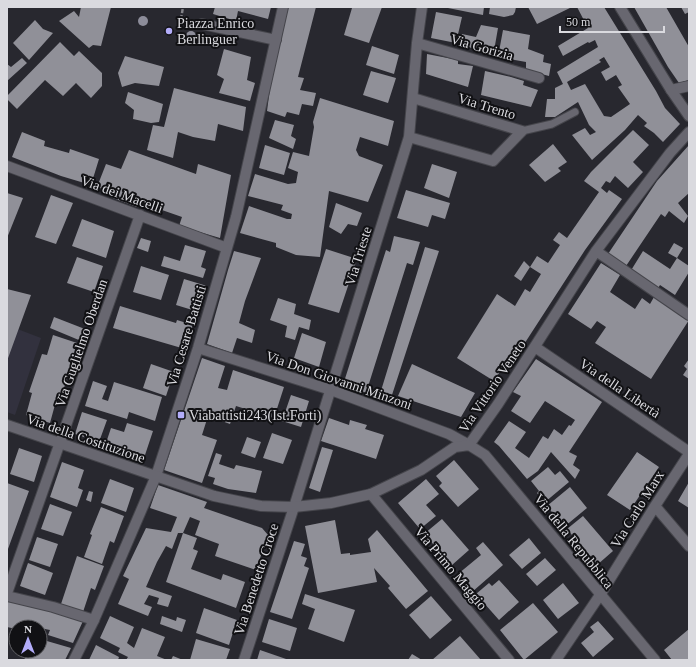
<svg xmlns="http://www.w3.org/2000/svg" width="696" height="667" viewBox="0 0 696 667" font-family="'Times New Roman',serif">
<rect width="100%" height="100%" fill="#28282f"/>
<path fill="#32313e" d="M7,325l34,13 -26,77 -8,-3z"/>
<path fill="#909098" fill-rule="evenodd" d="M81,7h30l-10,39 -8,-1 -4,3 -30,-27 15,-10 5,6z
M215,7h56l-3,12 -30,-8 -2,10 -23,-7z
M288,7h28l-18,70 6,1 -4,12 16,3 -3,13 -11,-2 -3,11 -12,-3 -2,5 -18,-6 3,-23 14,-69z
M349,7h33l-13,36 -25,-8 8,-27z
M443,7h41l-1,8z
M490,7h26l-1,5 -2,3 -9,2 -15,-3z
M528,7h44l-35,17z
M577,7h27l52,84 9,17 15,16 -17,18 -9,-9 -10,-7 3,-3 -9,-8 -13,15 -33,30 -20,-25 13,-7 5,7 6,-3 -7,-7 -11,-23 -23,15h-10l2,-18h8v-11l8,-4 -6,-12 41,-25 -3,-7 -6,3 -1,-1 -25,14 -5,-10 30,-18zM604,57l6,10 -9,5 5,9 10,-6 6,10 -4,2 12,17 -19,13 -7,-1 -19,-32 -14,6 -4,-8 34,-20 -2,-2z
M634,7h32l23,40v33l-10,3 -11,-16z
M681,7h8v5l-4,2z
M436,12l26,5 -6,26 -25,-5z
M35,20l8,9 10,4 -24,27 -16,-17z
M481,25l17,3 -4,23 -35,-5 3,-12 14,3z
M503,30l27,5 -2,14 16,6 -1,7 8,2 -2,12 -23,-6v-8l-28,-5z
M60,42l14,14 5,-5 23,22v13l-11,12 -15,-15 -13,13 -18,-16 -28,29 -10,-10v-3z
M372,46l27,9 -5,19 -28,-9z
M224,49l27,8 -4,23 8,3 -5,18 -31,-8 5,-14 -7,-4z
M427,54l31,6v4l15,2 -5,21 -42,-13z
M125,56l39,11 -5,19 -24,-3 -13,4 -4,-14z
M22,58l5,5 -20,18v-17l4,3z
M371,71l25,7 -8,25 -25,-8z
M485,71l26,6 13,4 -1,4 15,5 -7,17 -50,-12z
M174,88l72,19 -3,24 -25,-7 -3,17 -22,-4 -15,-5 -5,26 -26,-8 6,-25 11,2z
M128,92l35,12 -4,18 -8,1 -18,-4 1,-9 -9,-7z
M320,98l74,23 -6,25 -28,-9 -4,13 3,6 24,9 -15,37 -39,-11 -9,66 -24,-2 -20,-8v-4l-36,-10 9,-27 38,13h4l1,-5 -11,-4 2,-5 -35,-9 7,-22 33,10 8,-1 2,-11 -10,-4 5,-16 16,4 5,-29 -1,-5z
M275,120l19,5 -3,11 5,3 -3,10 -24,-11z
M633,130l16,15 -16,17 10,10 -15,16 -13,-12 -5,7 -4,-2 -5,7 6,5 2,-3 13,9 -37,51 -66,102 -5,-3 -20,32 -37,-23 40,-64 18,12 10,-17 5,3 11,-18 -11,-7 7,-11 11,7 12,-18 -7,-5 6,-8 8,6 32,-46 -15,-11 7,-9z
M22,132l23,9 -1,5 25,7 1,-4 29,10 -8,26 -30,-9 -49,-19z
M553,144l14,18 -9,6 3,3 -16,11 -16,-17z
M265,145l25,8 -6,22 -25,-7z
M689,145v48l-11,10 10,13 -4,7 -15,-12 -4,6 -4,-3 -35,52 -18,-12 49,-73z
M129,150l67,24 2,-10 33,11 -11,63 -41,-12 3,-9 -43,-15 -2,5 -27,-10 1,-5 -14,-5 9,-23 15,5z
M432,164l25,8 -8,26 -25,-10z
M406,190l44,13 -5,16 -13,-4 -4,12 -31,-9z
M7,193l16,5 -16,40z
M51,195l22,8 -17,41 -21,-7z
M336,203l26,10 -5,13 -9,-2 -7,10 -12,-7z
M82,219l32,12 -8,27 -34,-12z
M394,236l26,6 -7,23 -6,-2 -41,130 -23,-8 43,-135 4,2z
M141,238l10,3 -3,11 -11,-4z
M674,243l9,5 -6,10 12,8v6l-14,23 -15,-10 -3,5 -27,-18 13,-21 27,18 7,-11 -9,-5z
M185,245l21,6 -5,16 5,2 -3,9 -42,-12 3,-10 16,5z
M425,247l14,4 -48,147 -11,-4z
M326,249l31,10 -18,54 -31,-9z
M234,251l27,7 -16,43 -6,22 16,7 -3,13 -15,-5 -5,15 -25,-9 21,-74z
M77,257l26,9 -9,26 -27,-9z
M524,261l6,6 -9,14 -7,-5z
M601,263l19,12 -10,17 25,17 7,-11 8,6 4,-7 35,23 -38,59 -56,-36 11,-16 -9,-6 -6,8 -23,-15z
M141,266l28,9 -8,25 -28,-8z
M184,279l23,7 -8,26 -23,-7z
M7,289l24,6 -24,66z
M278,298l18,6 -2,10 17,6 -2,10 -10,-3 -4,13 -10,-3 2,-11 -17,-6z
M120,306l56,17 1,-3 16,5 -8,24 -72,-21z
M54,317l36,14 -4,12 -36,-15z
M302,333l24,9 -7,25 -25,-9z
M53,335l24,8 -17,59 -4,-1 -6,22 -24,-8 6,-22 -3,-1 13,-38 5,1z
M202,358l23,8 -7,22 9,2 6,-20 51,17 -10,31 -38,-12 -6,18 -22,-8 -6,19 15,5 -15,43 -38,-13z
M536,359l66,43 -33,50 8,4 -4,9 7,5 -5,9 -24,-27 -13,19 -11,8 -28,-33 -5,-4 15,-21 17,11 -11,16 14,10 14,-22 5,3 6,-10 8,6 7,-10 2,1 4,-6 -30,-19 -15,22 -19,-12 10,-15 -8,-4z
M689,359v20l-6,-4 4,-6 -3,-3z
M151,364l23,8 -8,24 -23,-8z
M412,364l63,29 -14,24 -63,-21z
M93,381l14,5 -5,13 6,2 6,-19 48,15 -7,24 -26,-9 -2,7 -42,-13z
M291,395l18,6 -8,26 -19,-6z
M82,412l25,8 -8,22 -24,-8z
M329,418l20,7 1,-5 17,5 -2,4 19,6 -8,24 -55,-18z
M127,423l26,8 -8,24 -39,-12 5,-15 13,4z
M272,433l20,7 -9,24 -20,-6z
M247,437l14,5 -6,16 -14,-5z
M322,447l11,3 -13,42 -11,-4z
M19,448l23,8 -8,26 -24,-8z
M637,452l22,15 -29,43 -23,-15z
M216,453l6,2 -3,9 15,5 2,-4 26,6 -6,22 -28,-4 -15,-5 2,-6 -7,-2z
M454,460l25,29 -21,18 -19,-21 3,-3 -6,-7z
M62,462l22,8 -6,18 5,2 -6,17 -27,-10z
M548,467l7,8 5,-4 9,11 -24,20 -8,-9 2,-2 -8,-10z
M110,479l24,9 -8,24 -25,-9z
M426,479l13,15 -13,11 10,11 -16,13 -22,-26z
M689,482v26l-11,-7z
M7,483l22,8 -21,58h-1z
M158,485l49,17 -3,6 58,20 6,7 -12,35 -41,-14 4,-12 -24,-9 5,-14 -10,-4 -7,16 14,5 -4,11 5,2 -7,18 30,11 2,-6 22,8 -9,26 -70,-26 17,-49h-5l-6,16 -6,-3 -9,16 -11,25 26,9 -4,11 -11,-3 2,-6 -10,-3 -5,9 8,3 -4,9 -30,-12 11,-25 -6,-3 23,-48 25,4 6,-15 -27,-9z
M570,487l17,21 -23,19 -17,-21z
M89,491l4,1 -2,10 -5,-2z
M50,504l22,8 -9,24 -22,-7z
M101,507l23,9 -10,27 -4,-2 -8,23 -18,-7 8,-22 -2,-1z
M583,516l30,35 -16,14 -30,-36z
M442,519l27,31 -17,15 -28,-31z
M335,520l6,34 9,-1v2l21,-3 -3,-13 9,-9 51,61 -22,18 -18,-21 2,-2 -16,-18 3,14 -59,11 -13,-67z
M37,537l21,7 -8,23 -21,-7z
M529,538l12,15 -19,16 -13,-14z
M294,541l11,3 -4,12 6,2 -3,8 5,2 -17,51 -22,-7z
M483,542l20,23 -31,27 -14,-18 23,-19 -5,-7z
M77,556l27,10 -9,24 -4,-2 -8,24 -22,-8z
M545,558l11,12 -19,16 -11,-12z
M28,563l25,10 -8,22 -25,-9z
M499,580l20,22 -20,18 -23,-26 13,-11 3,3z
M563,583l16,20 -21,16 -15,-19z
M305,594l50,16 -11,32 -36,-13 7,-20 -13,-5z
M431,596l21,24 -22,19 -21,-24z
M7,601l36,7 40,13 -10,22 -25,-8 2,-5 -10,-2v-1l-18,-3 -1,3h-5v2l-9,-2z
M533,603l25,29 -34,28 -24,-30z
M204,608l33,12 -8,25 -33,-12z
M110,616l24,11 -7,16 7,5 8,-20 23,9 -8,19 10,4h-41l2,-3 -10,-5 2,-4 -20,-10z
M162,616l14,5 1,-4 9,3 -4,12 -22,-8z
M269,619l28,9 -7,23 -28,-9z
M598,621l16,18 -21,18 -12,-14 13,-11 -4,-5z
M689,629v31h-17l-8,-10z
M460,636l21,24h-49z
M40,639l31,9 -6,12h-42l6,-5 2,-4h9z
M196,639l34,10 -4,11h-36z
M96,645l23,12 -1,3h-29z
M260,650l29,10h-32z
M412,654l10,6h-14z
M173,656l10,4h-12z"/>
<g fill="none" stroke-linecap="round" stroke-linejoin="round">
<g stroke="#45454b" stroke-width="9">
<path id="service" d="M522,131l30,-7 23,-12"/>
</g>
<g stroke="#45454b" stroke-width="12">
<path id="minor" d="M202,24l74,16
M417,43l122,35
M671,90l18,-4
M409,137l84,24 29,-30 -109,-33
M7,166l220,82
M596,251l93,64
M535,347l154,105
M198,348l133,42 118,44 20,11 29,-41 98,-153 74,-98 19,-21
M156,476l42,-128 38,-131 47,-210
M371,494l138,166
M655,506l34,40
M7,593l133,-378
M7,596l46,11 41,13
M244,660l50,-153 115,-370 8,-94 5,-36
M556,660l44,-65 55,-89 34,-52"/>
</g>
<g stroke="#45454b" stroke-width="12">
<path id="tertiary" d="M620,7l51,83 18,26
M7,425l207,71 47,10 33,1 37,-4 40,-9 50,-24 34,-23 14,-2 16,10 170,205
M74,660l20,-40 62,-144"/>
</g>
<path stroke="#838389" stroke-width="2.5" stroke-dasharray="4 2" stroke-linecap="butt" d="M181,19l2,-12"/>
<use href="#service" stroke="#686770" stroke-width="7"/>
<use href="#minor" stroke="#686770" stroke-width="10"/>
<use href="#tertiary" stroke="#686770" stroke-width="10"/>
</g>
<g fill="#8d8d9a">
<circle cx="143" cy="21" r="5"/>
<circle cx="191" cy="36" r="5"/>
</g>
<g fill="#b3adf9" stroke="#111114" stroke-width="1.5">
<circle cx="169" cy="31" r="4"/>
<rect x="177" y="411" width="8" height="8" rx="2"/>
</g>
<g text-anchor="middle" stroke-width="4" stroke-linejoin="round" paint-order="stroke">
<g font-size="14" fill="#dadadf" stroke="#111114" text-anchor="start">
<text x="177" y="28">Piazza Enrico<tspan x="177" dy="16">Berlinguer</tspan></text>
<text x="189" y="420">Viabattisti243(Ist.Forti)</text>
</g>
<g font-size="14" fill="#dadadf" stroke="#111114">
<text transform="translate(482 47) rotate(16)" y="5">Via Gorizia</text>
<text transform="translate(487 106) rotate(17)" y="5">Via Trento</text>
<text transform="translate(122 194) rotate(20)" y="5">Via dei Macelli</text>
<text transform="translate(358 256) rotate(-73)" y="5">Via Trieste</text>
<text transform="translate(186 336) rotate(-73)" y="5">Via Cesare Battisti</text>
<text transform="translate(81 343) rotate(-71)" y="5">Via Guglielmo Oberdan</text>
<text transform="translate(339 380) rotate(19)" y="5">Via Don Giovanni Minzoni</text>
<text transform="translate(492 386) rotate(-56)" y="5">Via Vittorio Veneto</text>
<text transform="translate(620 388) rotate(34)" y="5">Via della Libertà</text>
<text transform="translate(86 438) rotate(19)" y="5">Via della Costituzione</text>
<text transform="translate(637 509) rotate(-58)" y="5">Via Carlo Marx</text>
<text transform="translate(574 541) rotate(51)" y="5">Via della Repubblica</text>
<text transform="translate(451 568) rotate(50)" y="5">Via Primo Maggio</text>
<text transform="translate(256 579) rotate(-72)" y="5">Via Benedetto Croce</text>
</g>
</g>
<rect width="696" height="667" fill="none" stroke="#dadadf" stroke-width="16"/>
<g transform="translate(28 639)"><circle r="19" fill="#111114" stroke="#616165"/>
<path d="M0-3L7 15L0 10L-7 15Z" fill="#b3adf9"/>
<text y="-6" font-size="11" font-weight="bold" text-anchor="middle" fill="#dadadf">N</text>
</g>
<path d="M560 26v6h104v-6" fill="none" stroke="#dadadf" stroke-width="2"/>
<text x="566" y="26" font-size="12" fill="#dadadf" stroke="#111114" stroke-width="3" paint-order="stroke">50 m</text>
</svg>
